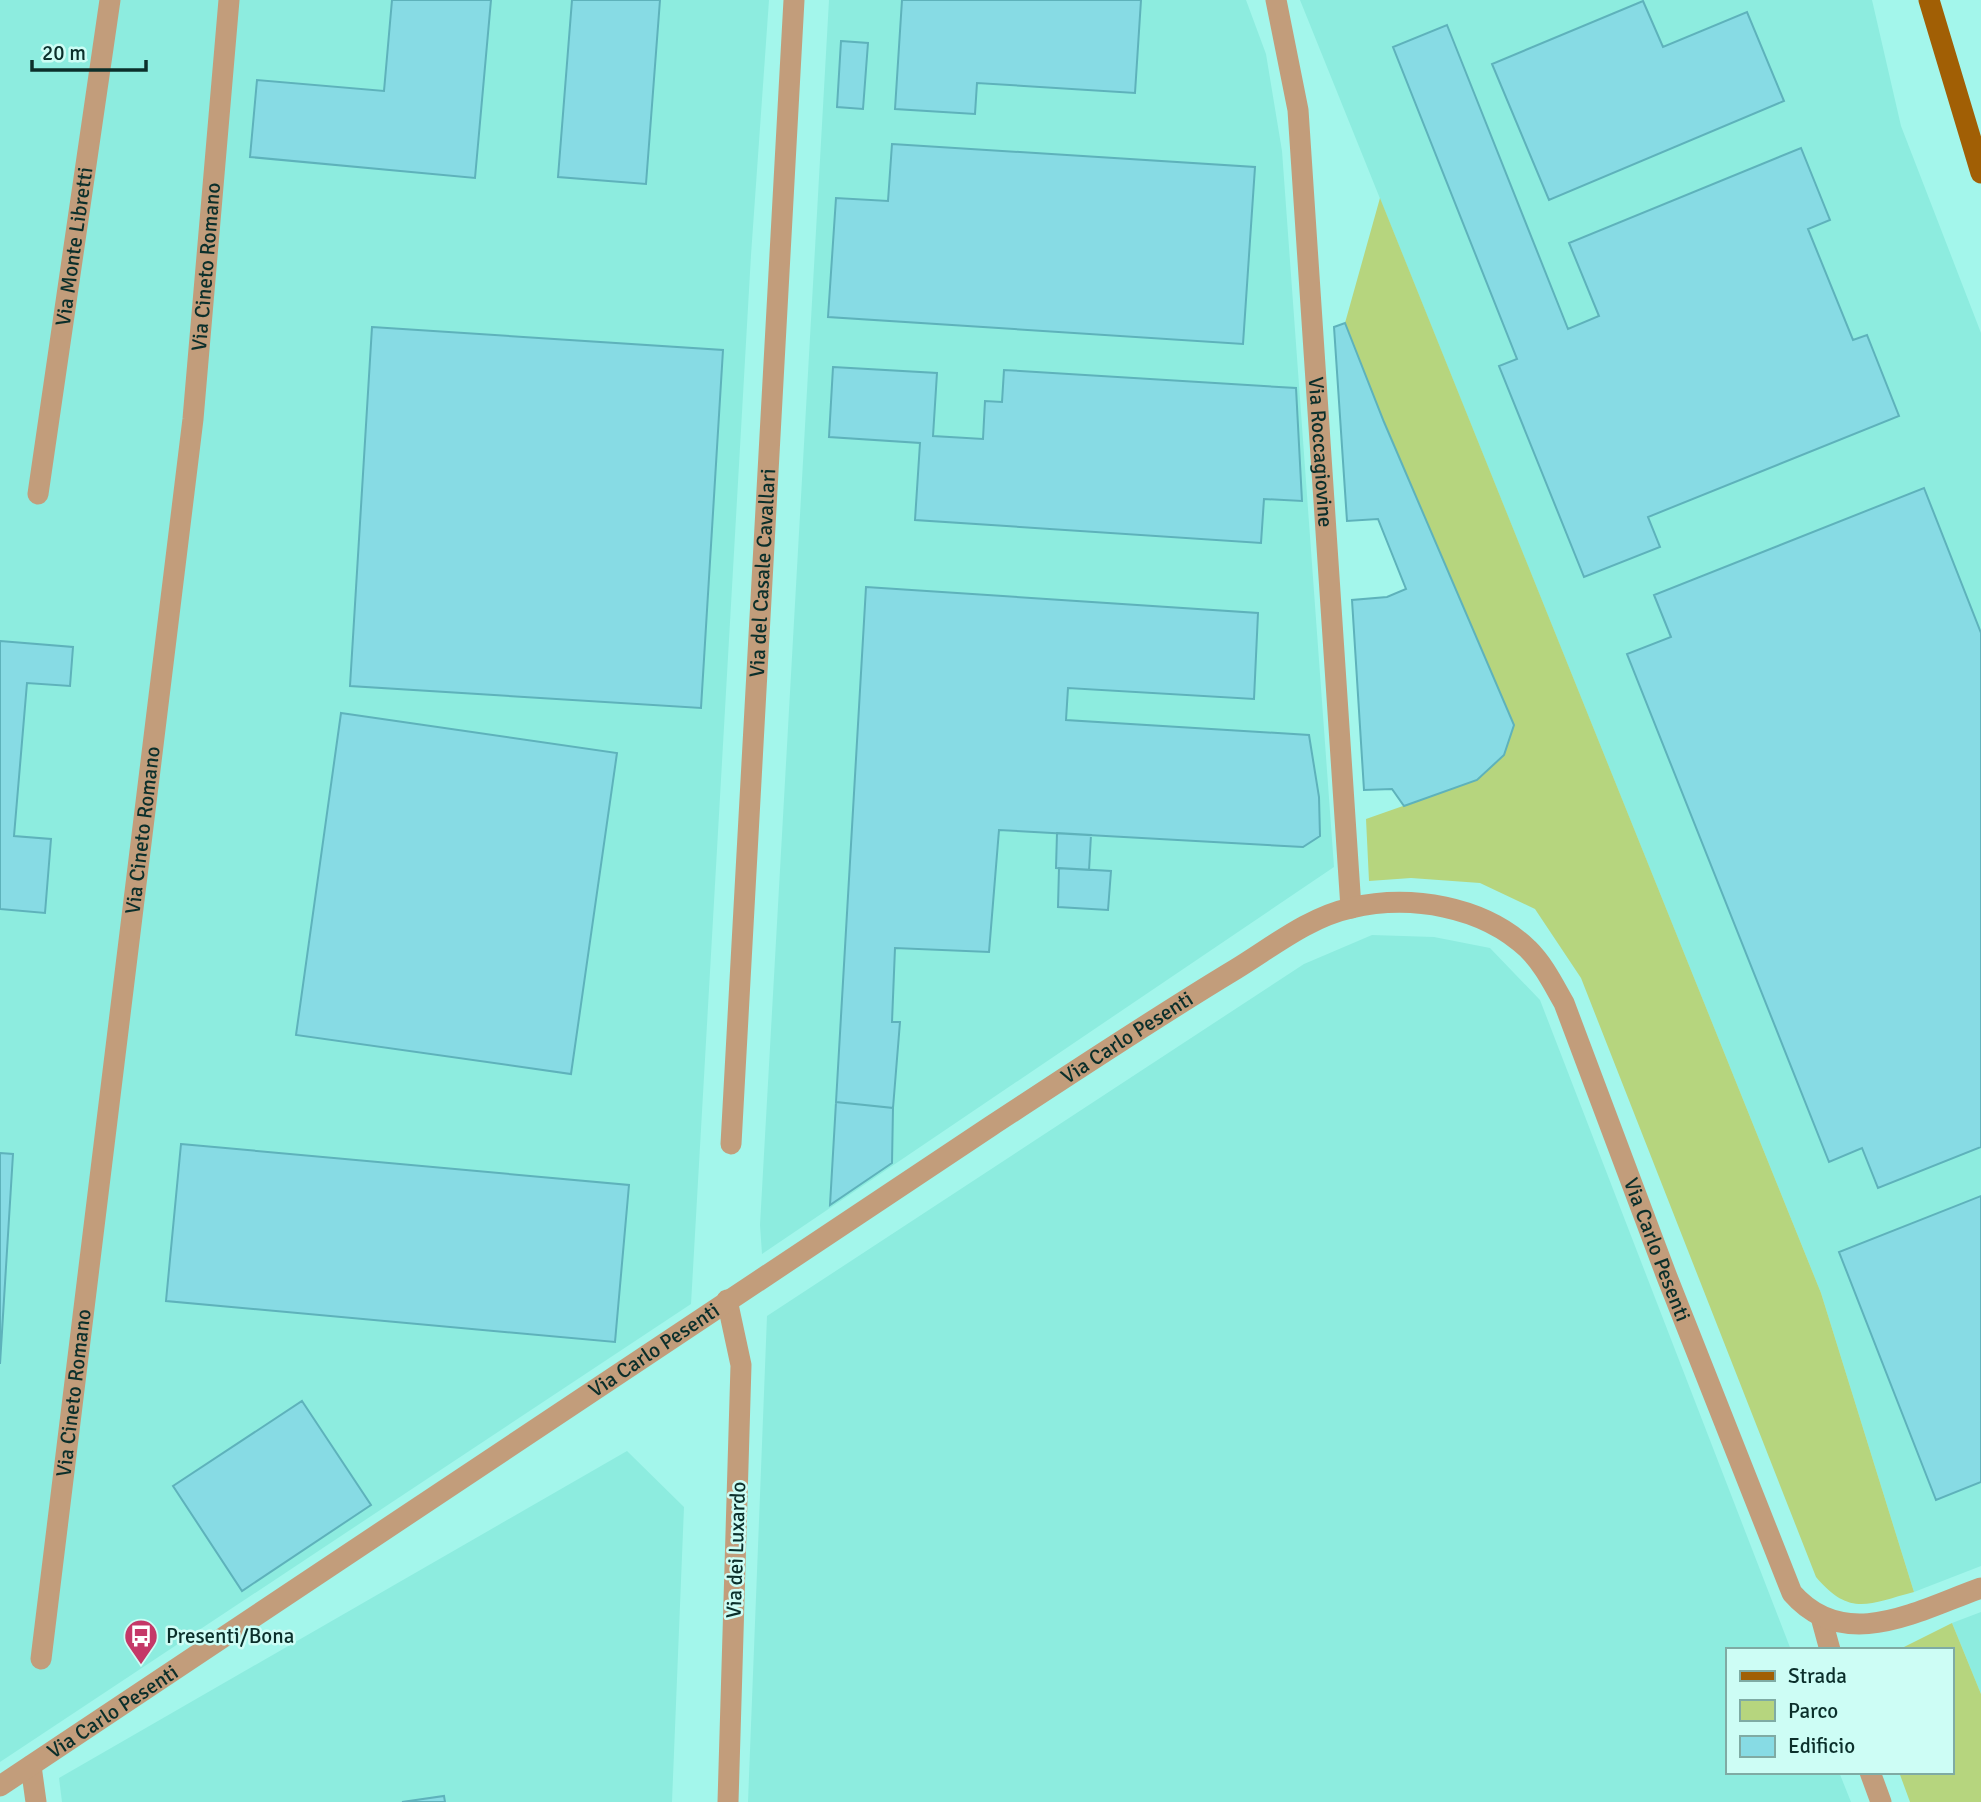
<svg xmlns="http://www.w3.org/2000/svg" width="1981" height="1802" viewBox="0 0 1981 1802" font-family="Signika,sans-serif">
<rect width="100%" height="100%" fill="#a3f6eb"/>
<path fill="#8decdf" d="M0,0h769l-18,255 -60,1049 -691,458z
M829,0h417l20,54 16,97 52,716 -572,387 -2,-29z
M1300,0h572l29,126 80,207v1233l-67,26 -93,-299z
M1372,935l62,2 56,11 50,52 251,650h-64v122h112l12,30h-1103l19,-486 537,-352z
M627,1451l57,56 -12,295h-610l-3,-24z
M1981,1612v82l-29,-71z"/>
<path fill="#b6d57e" d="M1380,198l441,1095 93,299c-46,12 -64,25 -98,-15l-235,-599 -46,-69 -55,-26 -69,-5 -42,3 -3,-62 111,-39 27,-25 10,-30 -130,-303 -39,-99z
M1952,1623l29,71v108h-71l-11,-30h52v-122h-53z"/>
<path fill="#87dbe4" stroke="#5eb2bb" stroke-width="2" d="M392,0h99l-16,178 -225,-21 7,-77 127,11z
M572,0h88l-14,184 -88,-7z
M902,0h239l-6,93 -158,-10 -2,31 -80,-5z
M1643,1l20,46 84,-35 37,89 -235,99 -57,-136z
M1447,25l121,304 31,-13 -30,-73 232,-95 29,72 -22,9 45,111 14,-5 32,81 -251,101 12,30 -76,30 -85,-211 18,-7 -124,-312z
M841,41l27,2 -5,66 -26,-2z
M892,144l363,23 -12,177 -415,-27 8,-119 52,3z
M1345,323l39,99 130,303 -10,30 -27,25 -73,26 -12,-17 -28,1 -12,-190 35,-3 19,-8 -28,-70 -31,2 -13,-194z
M372,327l351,23 -22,358 -351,-22z
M833,367l104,6 -4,63 50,3 2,-38 17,1 2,-32 292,18 6,113 -38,-2 -3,44 -346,-23 5,-77 -91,-6z
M1924,488l57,145v514l-103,41 -16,-40 -33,14 -202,-508 44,-17 -17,-42z
M866,587l392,26 -4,86 -186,-11 -2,32 243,15 10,62 1,39 -17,11 -304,-17 -10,122 -94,-4 -3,74h8l-7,86 -57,-6z
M0,641l73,6 -3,39 -43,-3 -13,153 37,3 -6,74 -45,-4z
M341,713l276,40 -46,321 -275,-39z
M1057,833l34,2 -2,35 -33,-2z
M1059,868l52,3 -3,39 -50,-3z
M836,1102l57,6 -1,55 -62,42z
M181,1144l448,41 -14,157 -449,-41z
M0,1153l13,1 -13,210z
M1981,1196v286l-45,18 -97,-248z
M302,1401l69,104 -129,86 -69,-105z
M444,1796l1,6h-43z"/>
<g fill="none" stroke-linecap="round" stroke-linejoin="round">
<g stroke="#c29d7b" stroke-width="21">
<path id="s1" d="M1276,0l22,110 53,798"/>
<path id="s2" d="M38,494l72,-494"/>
<path id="s3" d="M731,1144l63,-1144"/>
<path d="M727,1300l14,65 -13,437"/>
<path d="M1821,1617l9,33"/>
<path id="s4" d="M41,1659l152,-1240 36,-419"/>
<path d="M31,1766l5,36"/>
<path d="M1870,1772l11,30"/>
<path id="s5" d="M0,1786c332,-218 660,-442 991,-660 81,-53 162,-107 245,-157 36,-22 73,-52 115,-61 59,-14 132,-2 177,41 16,16 25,35 36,54l103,274 125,316c53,61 127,17 189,-5"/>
</g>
<path stroke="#a15f05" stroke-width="21" d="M1929,0l52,173"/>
</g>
<defs>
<g id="bus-pin" transform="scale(1.75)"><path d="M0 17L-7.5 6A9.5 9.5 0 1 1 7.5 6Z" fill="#c53868" stroke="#cdfdf5"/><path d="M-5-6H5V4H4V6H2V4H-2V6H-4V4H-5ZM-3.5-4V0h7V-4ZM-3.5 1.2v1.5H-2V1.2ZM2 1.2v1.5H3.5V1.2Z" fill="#fff"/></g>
</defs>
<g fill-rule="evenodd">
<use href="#bus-pin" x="141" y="1636"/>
</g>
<g text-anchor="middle" stroke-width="5" stroke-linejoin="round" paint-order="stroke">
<g font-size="21" fill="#0b2f2b" stroke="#cdfdf5">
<text dy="7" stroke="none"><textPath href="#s2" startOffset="250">Via Monte Libretti</textPath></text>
<text dy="7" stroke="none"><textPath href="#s4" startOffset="1402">Via Cineto Romano</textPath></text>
<text dy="7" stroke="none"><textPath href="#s1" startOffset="455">Via Roccagiovine</textPath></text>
<text dy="7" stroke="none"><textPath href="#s3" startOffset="572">Via del Casale Cavallari</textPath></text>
<text dy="7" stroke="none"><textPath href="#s4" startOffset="835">Via Cineto Romano</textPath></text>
<text dy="7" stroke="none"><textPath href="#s5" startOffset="1353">Via Carlo Pesenti</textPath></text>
<text dy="7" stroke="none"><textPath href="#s5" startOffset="2130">Via Carlo Pesenti</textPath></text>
<text dy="7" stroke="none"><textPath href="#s5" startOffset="786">Via Carlo Pesenti</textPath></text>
<text dy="7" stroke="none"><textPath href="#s4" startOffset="268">Via Cineto Romano</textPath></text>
<text transform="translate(736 1550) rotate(-88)" y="7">Via dei Luxardo</text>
<text dy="7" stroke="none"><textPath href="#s5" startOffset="135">Via Carlo Pesenti</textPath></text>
</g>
<g font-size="21" fill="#0b2f2b" stroke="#cdfdf5" text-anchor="start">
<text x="166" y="1643">Presenti/Bona</text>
</g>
</g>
<rect x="1726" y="1648" width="228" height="126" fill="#cdfdf5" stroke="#7faba4" stroke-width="2"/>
<rect x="1740" y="1671" width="35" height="10" fill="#a15f05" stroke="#7faba4" stroke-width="2"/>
<text x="1788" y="1683" font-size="21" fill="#0b2f2b">Strada</text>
<rect x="1740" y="1700" width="35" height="21" fill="#b6d57e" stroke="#7faba4" stroke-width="2"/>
<text x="1788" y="1718" font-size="21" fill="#0b2f2b">Parco</text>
<rect x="1740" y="1736" width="35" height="21" fill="#87dbe4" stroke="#7faba4" stroke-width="2"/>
<text x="1788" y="1753" font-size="21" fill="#0b2f2b">Edificio</text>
<path d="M32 60v10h114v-10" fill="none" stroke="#0b2f2b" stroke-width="3.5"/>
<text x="42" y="60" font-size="21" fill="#0b2f2b" stroke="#cdfdf5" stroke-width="5" paint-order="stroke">20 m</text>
</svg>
